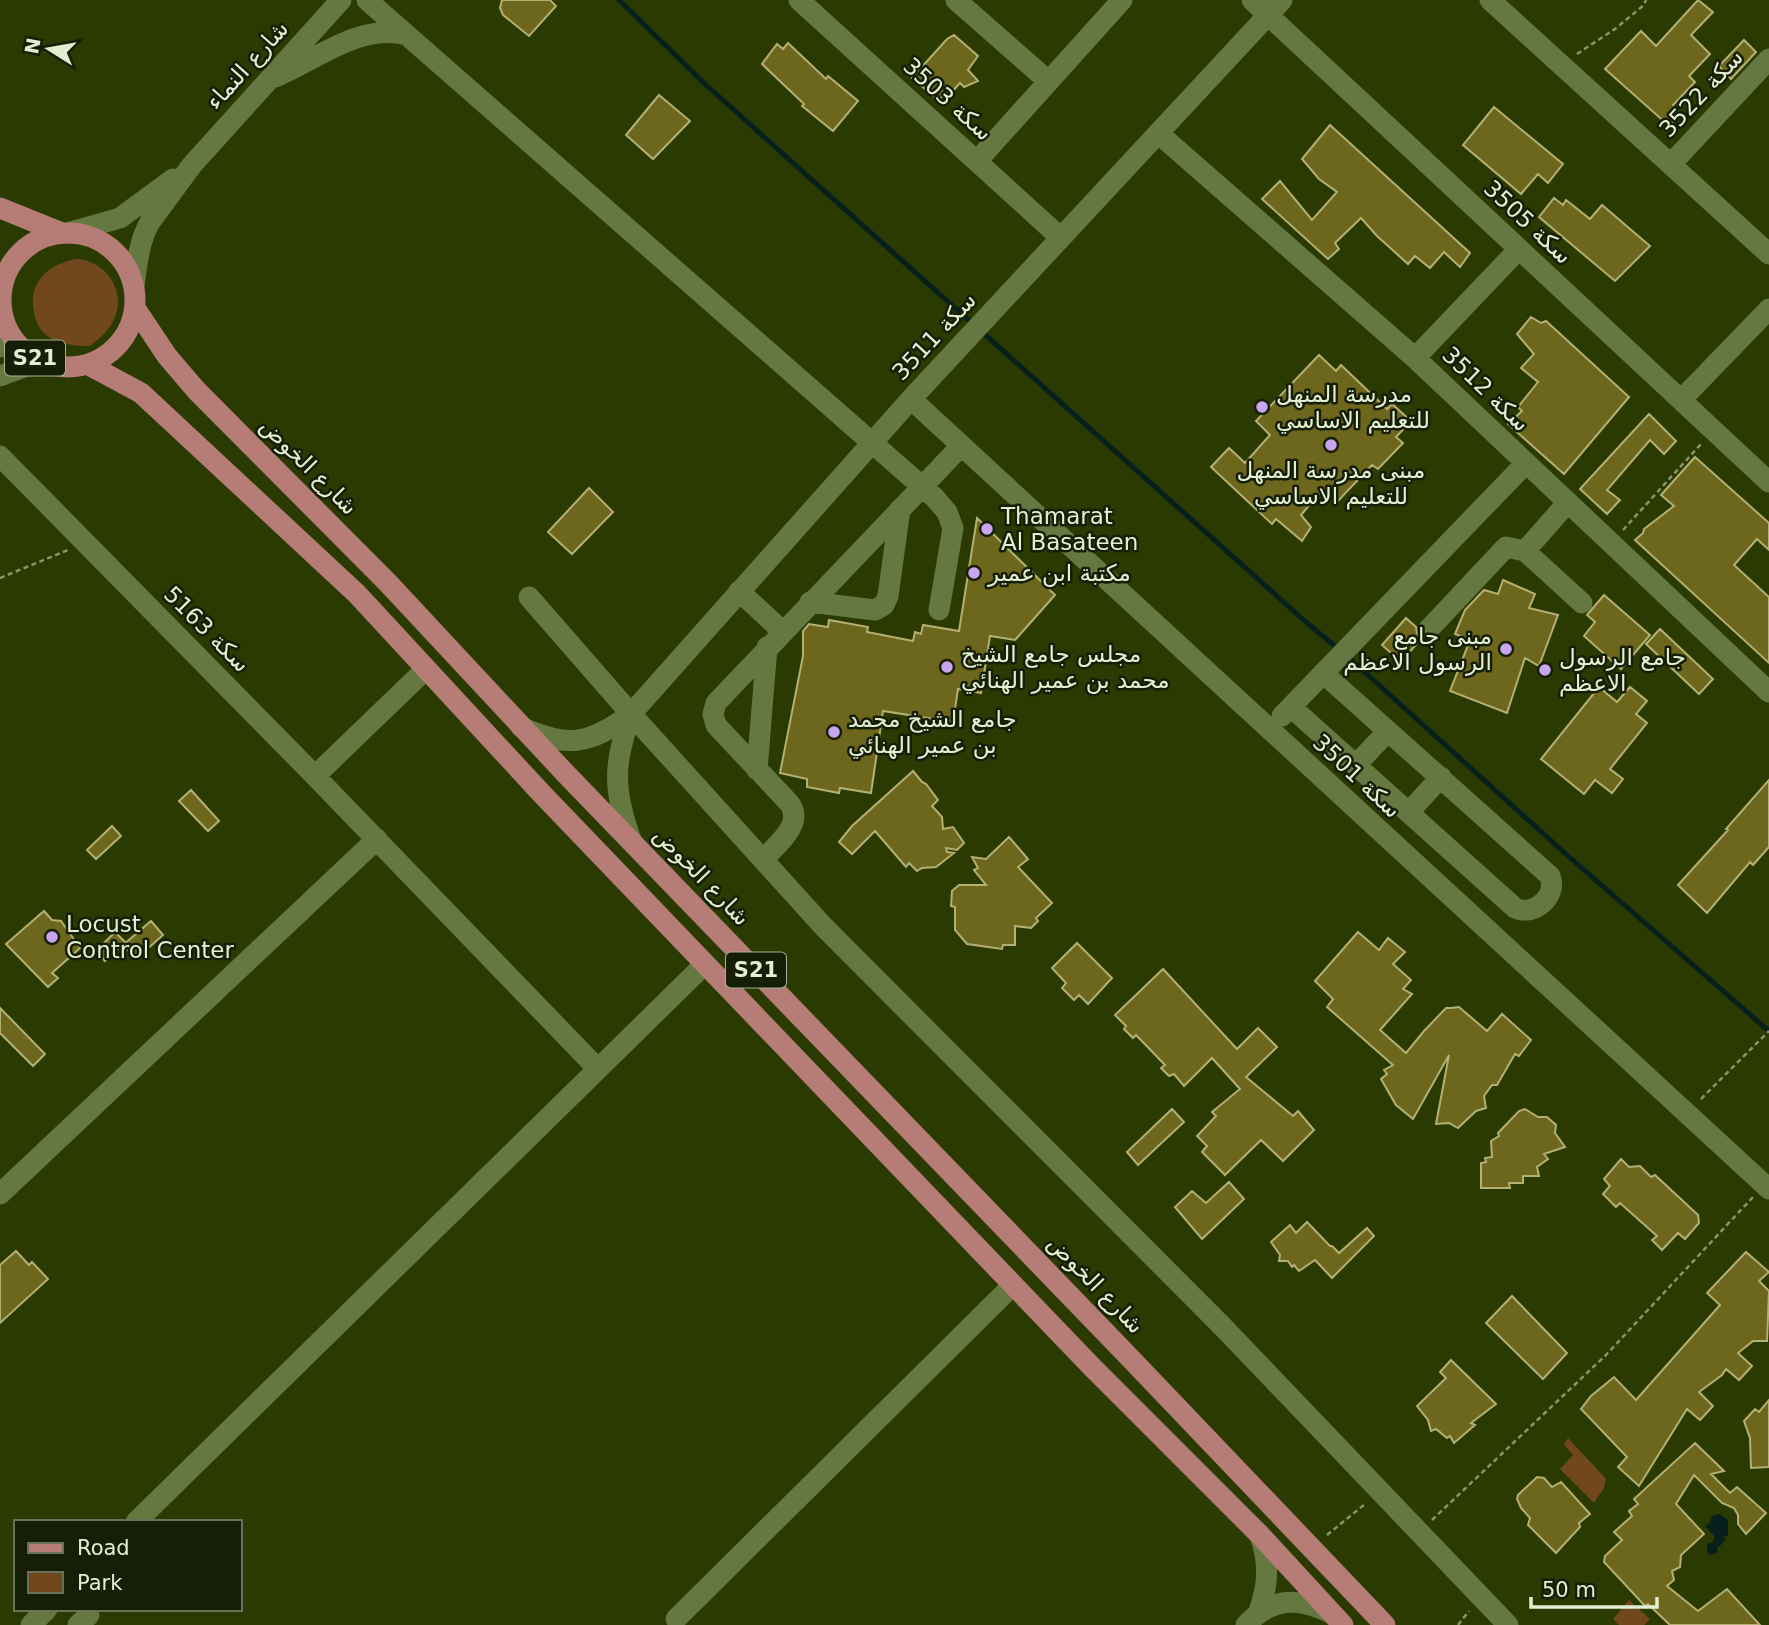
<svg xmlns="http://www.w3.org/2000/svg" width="1769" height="1625" viewBox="0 0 1769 1625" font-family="'DejaVu Sans',Cairo,sans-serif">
<rect width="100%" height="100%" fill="#2a3a00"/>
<path fill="#71481c" d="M77,259c30,2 51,34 36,62 -5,11 -14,18 -23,25 -16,0 -36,-2 -47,-14 -5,-5 -8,-14 -9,-20 -7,-30 16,-49 43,-53z
M1568,1438l38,41 -2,9 -10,15 -34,-34 13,-14 -9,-11z
M1629,1600l21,19 -6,6h-25l-6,-6z"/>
<path fill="#08201d" d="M1719,1514l9,6v16l-6,1 4,2 -6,7h-2l-1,7 -8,2 -2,-4v-7l6,-2 2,-5 -10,-11 4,-2 3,-8z"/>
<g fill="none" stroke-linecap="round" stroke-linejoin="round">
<path stroke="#08201d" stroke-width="5" d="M619,0l86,84 269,241
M981,331l326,292 33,27
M1348,657l220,199 201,175"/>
</g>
<path fill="#6c671c" stroke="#b4b072" stroke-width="2" d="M502,0h48l6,6 -27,30 -26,-21 -3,-7z
M1698,0l15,12 -22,23 19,19 -21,22 6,6 -22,23 7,10 -11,11 -64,-57 36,-38 15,15z
M954,35l24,21 -10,14 10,11 -14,6 -4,-4 -10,11 -7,-2 -3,10 -28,-24 35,-39z
M1744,40l12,12 -25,27 -12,-13z
M788,43l38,36 2,-3 30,25 -25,30 -31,-25 2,-2 -42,-40 15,-20 6,5z
M659,95l31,26 -37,38 -27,-24z
M1494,107l69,57 -15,19 -10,-9 -17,20 -58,-49z
M1330,125l140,128 -10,14 -16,-15 -14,16 -15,-12 -7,8 -31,-28 -16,-18 -26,25 4,6 -11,10 -66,-60 18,-18 32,39 25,-28 -18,-13 -17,-20z
M1554,198l9,7 3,-5 24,19 12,-14 48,41 -35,35 -76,-64z
M1531,317l10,6 5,-2 83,76 -65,77 -56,-50 14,-13 -4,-4 20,-25 -17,-14 13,-14 -17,-20z
M1319,355l17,16 5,-6 46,44 5,-5 19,17 -15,16 7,6 -25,26 -6,-4 -34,36 -15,-12 -22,26 10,12 -9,14 -26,-22 -4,5 -61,-57 18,-19 16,15 25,-28 -14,-14z
M1649,414l27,27 -12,13 -14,-14 -43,50 13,10 -13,14 -27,-25z
M1695,457l74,66v27l-12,-11 -23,26 35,32v66l-134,-123 8,-7 1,-4 30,-23 -13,-11z
M589,488l24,24 -41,42 -24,-22z
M977,518l78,77 -40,45 -25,-4 -9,57 -23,-4 -5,33 -70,-11 -12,82 -31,-5 -1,5 -32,-6v-8l-27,-6 23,-117v-25l6,-7 19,3 1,-7 39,7 -1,5 46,9 2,-9 6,2 2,-9 36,6z
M1503,580l32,14 -6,14 29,7 -19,51 -14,-8 -18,55 -57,-22 20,-51 -15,-6 10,-24 19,-20 14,4z
M1604,595l46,40 -29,34 -37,-33 11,-14 -8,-7z
M1406,618l10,9 1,6 4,6 -20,23 -19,-17z
M1660,629l53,50 -14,15 -53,-50z
M1599,687l18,15 13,-15 17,14 -11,13 11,9 -37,46 13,10 -11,14 -17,-13 -11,14 -43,-35z
M913,771l9,11 4,2 12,16 -6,6 10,11 1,12 10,-2 11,16 -7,7 -11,-2 1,4 7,1 -18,14 -14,1 -5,3 -8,-8 -3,4 -31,-36 -23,23 -13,-12 13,-16z
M1769,780v67l-16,18 -3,-3 -43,51 -29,-28 50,-55 -2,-1z
M191,790l28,31 -11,10 -29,-30z
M112,826l9,10 -25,23 -9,-9z
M1009,837l19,22 -10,8 34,36 -16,15 2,3 -7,7 -16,-2v19h-12l-1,4 -35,-5 -12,-14v-23l-4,-1 1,-15 7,-6h27l-12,-15 4,-2 -6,-11 14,2z
M44,911l8,9 9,1 19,27 -28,25 6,5 -10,9 -42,-43z
M151,921l12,14 -27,24 -13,-14z
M115,932l10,10 -20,19 -9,-10z
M1358,932l21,18 9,-12 17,14 -12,12 18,16 -8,9 9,5 -32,36 26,23 18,-22 22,-23h5l8,-1 28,24 15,-17 29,26 -12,16 -4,-2 -18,31h-5l-8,11 2,12 -10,3 -18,17 -9,-5 -13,1 13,-69 -36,64 -17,-14 -15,-26 6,-5 -3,-4 9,-5 -66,-58 6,-8 -18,-18z
M1077,943l35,35 -24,26 -9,-9 -5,5 -12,-12 4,-5 -14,-15z
M1163,969l74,80 21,-21 19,19 -31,30 47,39 5,-5 16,19 -31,31 -22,-21 -36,35 -23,-23 5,-6 -10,-10 19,-20 -4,-4 28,-23 -28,-31 -28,28 -10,-12 -5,2 -8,-8 4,-3 -29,-30 -3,3 -9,-9 2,-3 -11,-11z
M0,1008l45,46 -12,12 -33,-33z
M1172,1109l12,13 -46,43 -11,-13z
M1525,1109l13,8h9l9,8 -1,8 10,14 -21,7 4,5 -11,8 2,9h-16v7h-14l1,5h-29v-25l5,-1 -1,-4 7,-1 -1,-16 8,-5 -1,-3 21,-22z
M1621,1159l8,8 11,-1 11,11 4,-2 43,40 1,8 -14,16 -7,-6 -16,17 -10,-10 5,-4 -37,-33 -4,4 -13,-13 7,-8 -6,-7z
M1229,1182l15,17 -42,40 -27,-32 17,-16 14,12z
M1307,1222l23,24h2l7,7 28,-25 7,8 -42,42 -17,-18 -16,11 -5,-6 -2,2 -4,-6h-9l1,-6 -9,-13 19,-17 6,8z
M16,1251l13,14 3,-3 16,17 -48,44v-58z
M1746,1252l23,20 -10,9 10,10 -2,50h-14l-15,12 14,13 -13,14 -13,-11 -4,6 -23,17 14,14 -13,14 -13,-11 -48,77 -21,-19 9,-10 -46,-48 10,-13 23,-19 22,23 84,-95 -13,-12z
M1512,1296l55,57 -24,26 -57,-56z
M1451,1360l45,44 -25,19 4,2 -21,18 -4,-7 -3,2 -11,-9 -5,2 -3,-11 -11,-14 29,-28 -6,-6z
M1769,1400v67l-18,1 -1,-30 -6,-17 11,-12 4,3z
M1695,1443l29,28 -13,3 19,19 7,-6 29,26 -20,21 -8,-10v-9l-4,-7 -12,-5 -28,-28 -18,29 28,30 -23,21 -1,12 -8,4 2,9 -7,6 31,25 29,-22 33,36h-90l-22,-21 -3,2 -41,-44 1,-6 17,-16 -8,-8 18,-16 -3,-5 9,-7 -4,-5z
M1537,1477l7,1 8,9 9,-5 29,32 -11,9 1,4 -24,26 -28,-28 2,-7 -9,-10 -4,-9 1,-4z"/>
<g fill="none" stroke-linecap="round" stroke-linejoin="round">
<path stroke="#879569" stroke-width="2.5" stroke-dasharray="5 3.5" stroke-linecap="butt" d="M1577,54l38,-25 29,-24 2,-5
M1623,530l78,-86
M0,578l68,-28
M1701,1099l68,-68
M1432,1520l174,-165 147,-158
M1327,1535l38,-31
M1458,1625l11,-14"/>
<path stroke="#657841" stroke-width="21" d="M367,0l568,498 12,14 6,16 -14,82
M799,0l262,238
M956,0l92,81
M1252,0l517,482
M1490,0l279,254
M275,77c41,-17 86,-55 132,-42
M1158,133l257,225 354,334
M977,161l145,-161
M1671,164l98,-105
M67,233l53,-15 53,-39
M134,286c3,-22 5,-45 16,-64l42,-57 149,-165
M0,347l3,-29
M1415,358l104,-109
M0,376l27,-10 18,-2
M911,399l858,790
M1681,400l88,-91
M0,456l315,320 282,292
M1568,502l-43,49 57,52
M739,591l43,40
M529,597l102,117 192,212 400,401 285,298
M810,602l65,8 9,-5 4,-9 12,-87
M1429,629l77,-82 19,4
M1291,707l224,201c19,9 43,-12 35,-32l-227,-203
M1282,716l244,-253
M521,727c47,21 68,18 110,-13l280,-315 371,-399
M1356,765l32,-34
M757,770l10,-123
M315,776l111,-107
M1409,812l32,-35
M631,840c-18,-50 -18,-76 0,-126
M763,860c13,-15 41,-35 27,-56l-74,-79 -3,-11 3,-11 245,-257
M0,1194l377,-355
M136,1522l569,-558
M1259,1611c10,-28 10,-49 1,-76
M676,1619l337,-334
M31,1625l16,-16
M78,1625l11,-10
M1246,1625c26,-28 52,-28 85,-12"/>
<path stroke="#b67d77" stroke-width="21" d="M0,208l62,25
M1 300a67 67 0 1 1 134 0a67 67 0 1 1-134 0Z
M135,308l32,48 29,34 192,193 178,191 566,586 253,265
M89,365l52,28 216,201 186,201 549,572 168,168 83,90"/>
</g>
<g fill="#c7a6ef" stroke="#171e08" stroke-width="2.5">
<circle cx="1262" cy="407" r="7"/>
<circle cx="1331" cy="445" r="7"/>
<circle cx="987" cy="529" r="7"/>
<circle cx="974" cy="573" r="7"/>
<circle cx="1506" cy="649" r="7"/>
<circle cx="947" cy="667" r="7"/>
<circle cx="1545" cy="670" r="7"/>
<circle cx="834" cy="732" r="7"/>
<circle cx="52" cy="937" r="7"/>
</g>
<g text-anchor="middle" stroke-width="5" stroke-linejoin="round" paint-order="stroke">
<g fill="#171e08" stroke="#a6b095" stroke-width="2">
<rect x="5" y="340.5" width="60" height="35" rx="5"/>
<rect x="726" y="952.5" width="60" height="35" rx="5"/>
</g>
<g font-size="21" font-weight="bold" fill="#e3efd1">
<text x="35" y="365">S21</text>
<text x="756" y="977">S21</text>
</g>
<g font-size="23" fill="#e3efd1" stroke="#171e08">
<text transform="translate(247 65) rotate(-48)" y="8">شارع النماء</text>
<text transform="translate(1701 93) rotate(-47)" y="8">سكة 3522</text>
<text transform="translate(948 99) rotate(42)" y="8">سكة 3503</text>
<text transform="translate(1528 222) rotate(43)" y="8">سكة 3505</text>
<text transform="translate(934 336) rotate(-47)" y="8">سكة 3511</text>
<text transform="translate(1486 389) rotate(44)" y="8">سكة 3512</text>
<text transform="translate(309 466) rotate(45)" y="8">شارع الخوض</text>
<text transform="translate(207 629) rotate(45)" y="8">سكة 5163</text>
<text transform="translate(1357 776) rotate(43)" y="8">سكة 3501</text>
<text transform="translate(702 876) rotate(46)" y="8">شارع الخوض</text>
<text transform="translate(1096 1284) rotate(46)" y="8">شارع الخوض</text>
</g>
<g font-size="23" fill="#e3efd1" stroke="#171e08" text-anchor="start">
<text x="1276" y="402">مدرسة المنهل<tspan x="1276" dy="26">للتعليم الاساسي</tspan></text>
<text x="1331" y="478" text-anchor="middle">مبنى مدرسة المنهل<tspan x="1331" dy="26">للتعليم الاساسي</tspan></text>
<text x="1001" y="524">Thamarat<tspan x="1001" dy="26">Al Basateen</tspan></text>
<text x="988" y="581">مكتبة ابن عمير</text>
<text x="1492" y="644" text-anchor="end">مبنى جامع<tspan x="1492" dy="26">الرسول الاعظم</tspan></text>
<text x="961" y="662">مجلس جامع الشيخ<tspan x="961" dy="26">محمد بن عمير الهنائي</tspan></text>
<text x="1559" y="665">جامع الرسول<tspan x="1559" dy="26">الاعظم</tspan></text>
<text x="848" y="727">جامع الشيخ محمد<tspan x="848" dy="26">بن عمير الهنائي</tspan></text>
<text x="66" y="932">Locust<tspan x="66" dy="26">Control Center</tspan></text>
</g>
</g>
<rect x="14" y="1520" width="228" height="91" fill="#171e08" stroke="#697258" stroke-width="2"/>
<rect x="28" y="1543" width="35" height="10" fill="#b67d77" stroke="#697258" stroke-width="2"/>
<text x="77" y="1555" font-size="21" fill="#e3efd1">Road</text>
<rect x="28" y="1572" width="35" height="21" fill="#71481c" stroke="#697258" stroke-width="2"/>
<text x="77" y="1590" font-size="21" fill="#e3efd1">Park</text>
<g transform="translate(49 49) rotate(281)" stroke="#171e08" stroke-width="5" paint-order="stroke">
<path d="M0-5L12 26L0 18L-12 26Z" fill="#e3efd1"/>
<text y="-10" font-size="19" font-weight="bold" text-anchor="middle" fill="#e3efd1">N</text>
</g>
<path d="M1531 1597v10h126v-10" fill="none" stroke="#e3efd1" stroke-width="3.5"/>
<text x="1542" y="1597" font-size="21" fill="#e3efd1" stroke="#171e08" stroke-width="5" paint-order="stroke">50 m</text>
</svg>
